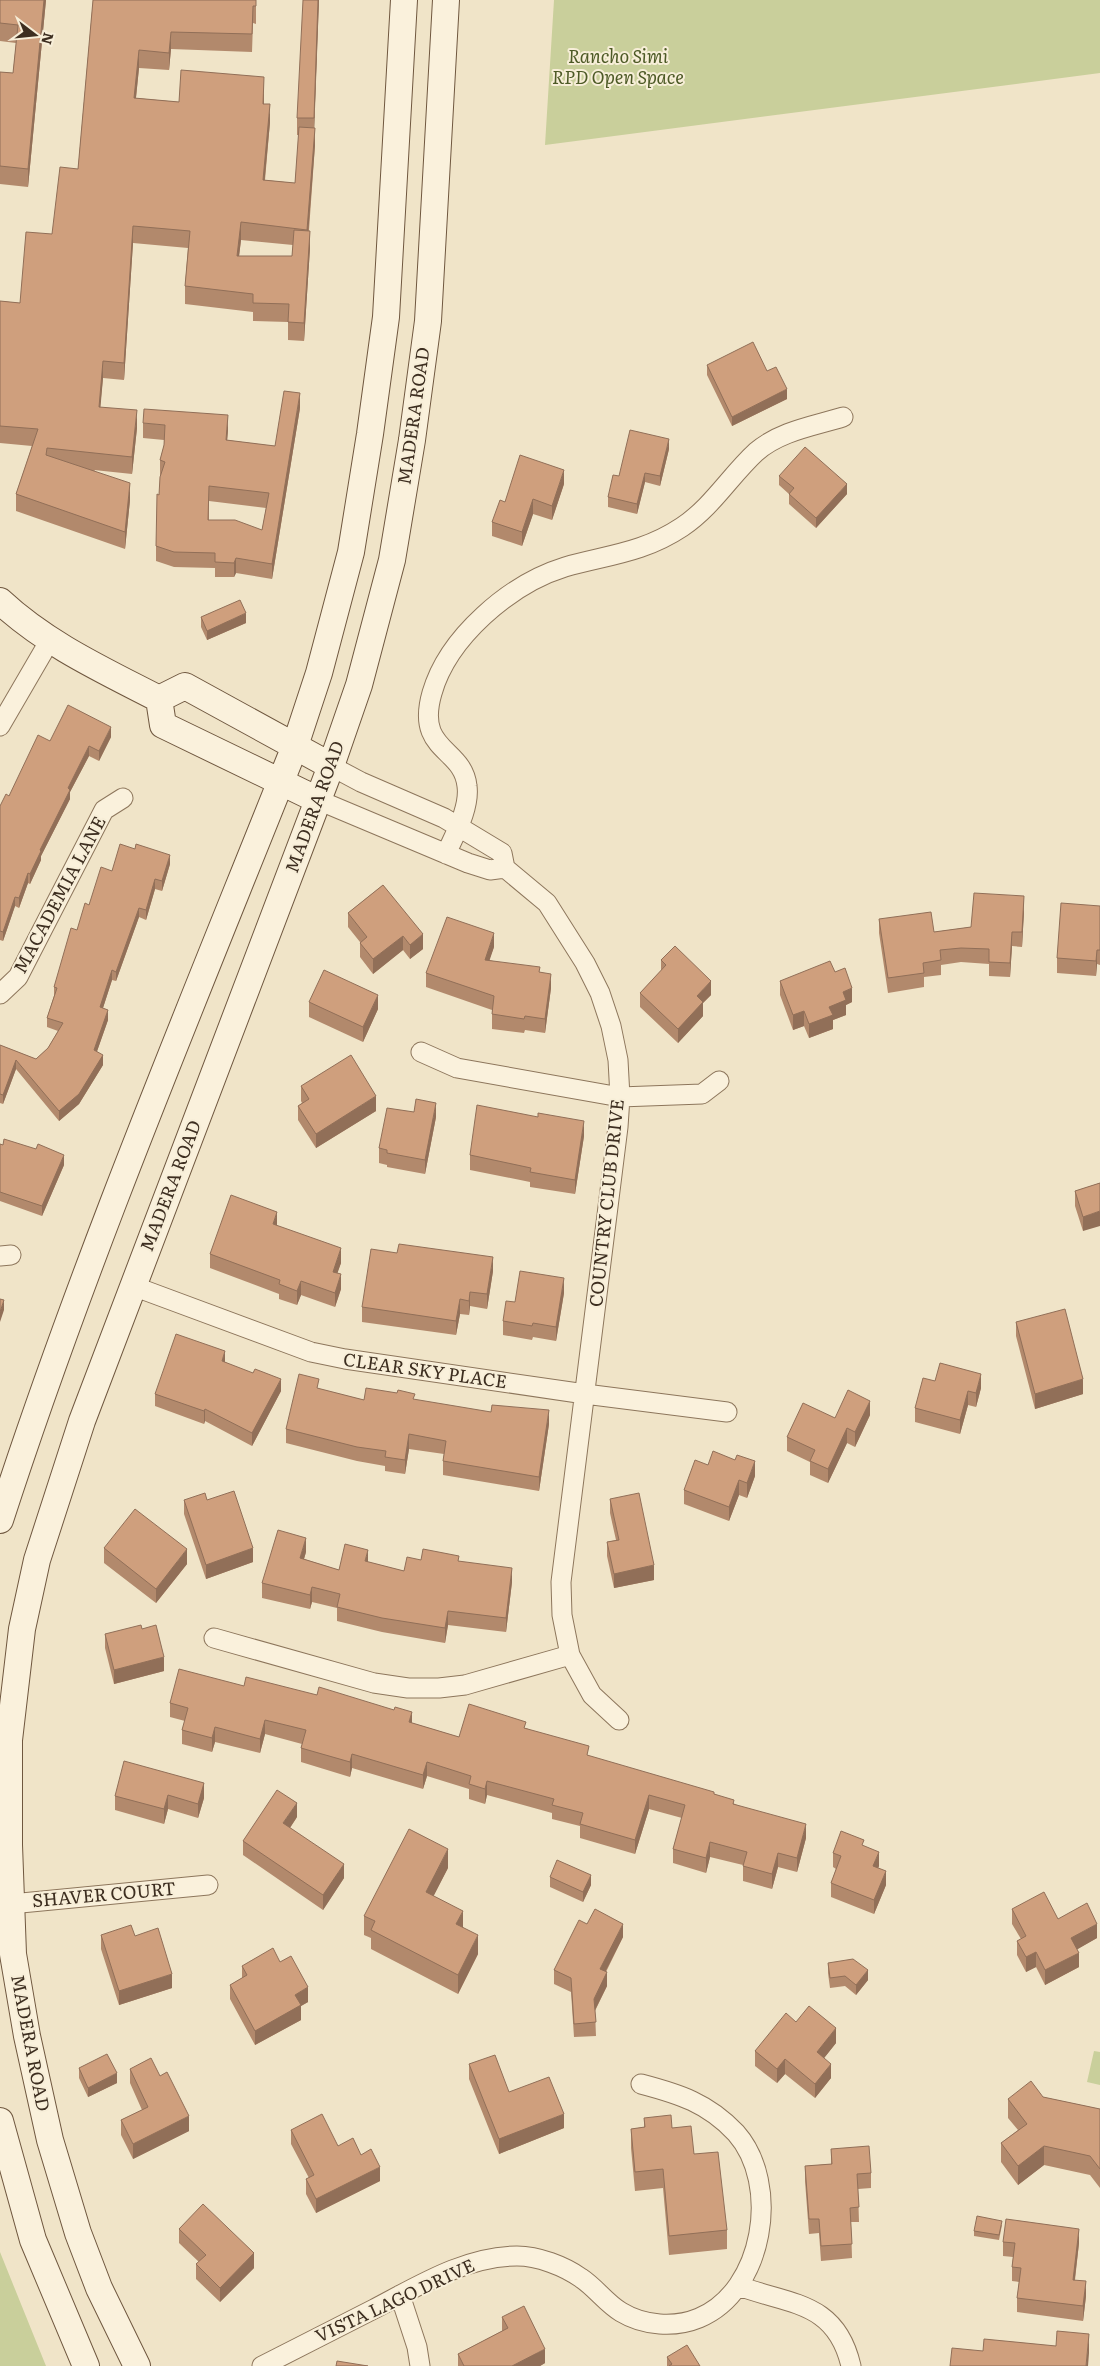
<svg xmlns="http://www.w3.org/2000/svg" width="1100" height="2366" viewBox="0 0 1100 2366" font-family="Literata,serif">
<rect width="100%" height="100%" fill="#f0e4c8"/>
<path fill="#c9cf9b" d="M554,0h546v73l-555,72z
M1094,2051l6,1v33l-13,-3z
M0,2252l46,114h-46z"/>
<g fill="none" stroke-linecap="round" stroke-linejoin="round">
<g stroke="#8d765c" stroke-width="21">
<path id="street" d="M0,726l50,-86
M331,766l30,16 83,36 58,35 3,15 42,35 38,60 15,30 11,33 7,34 2,37 -2,30 -57,455 1,33 8,40 22,40 27,25
M318,800l150,63 22,7 15,-2
M446,854c9,-20 24,-46 21,-68 -4,-39 -52,-34 -35,-93 16,-56 78,-109 133,-126 42,-12 78,-14 117,-40 30,-20 48,-51 74,-75 24,-21 58,-26 87,-35
M0,994l18,-17 86,-167 19,-12
M421,1052l36,16 163,29 82,-3 17,-13
M0,1256l11,-1
M133,1286l178,66 34,7 240,35 142,18
M214,1638l160,45 34,5h31l26,-3 105,-30
M0,1905l208,-20
M739,2286c51,19 97,15 112,80
M400,2295l17,52 3,19
M262,2366c37,-19 75,-38 112,-57 44,-23 92,-53 143,-53 21,0 47,10 64,22 15,10 25,25 40,34 23,14 54,16 78,6 65,-27 82,-134 37,-185 -28,-30 -57,-39 -95,-49"/>
</g>
<g stroke="#6f573f" stroke-width="28">
<path id="secondary" d="M0,601c46,43 103,69 159,98
M159,699l4,26 155,75
M159,699l26,-13 146,80
M0,1520c85,-262 193,-518 295,-774l24,-73 32,-121 19,-118 16,-117 18,-317
M0,2121l33,119 53,126
M137,2366l-38,-78 -21,-55 -28,-93 -23,-104 -14,-82 -4,-109v-105l13,-111 15,-69 45,-139 249,-655 28,-81 33,-125 20,-120 16,-119 18,-321"/>
</g>
<use href="#street" stroke="#faf1dc" stroke-width="19"/>
<use href="#secondary" stroke="#faf1dc" stroke-width="26"/>
</g>
<path fill="#b2896c" fill-rule="evenodd" d="M0,0h46l-18,187 -28,-3v-112l13,1 3,-30 -16,-2z
M93,0h163v24l-3,-1 -1,29 -81,-3 -2,21 -30,-2 -3,30 43,4 85,-8v10l6,18 -5,58 30,3 4,-48h-2v-17l22,-118 -5,128 1,17 -6,85 1,18 -6,93 -16,-1v-18l-35,-1v-9l-68,-8v-18l3,-38 -55,-5 -9,137 -21,-2 -3,29 37,21 -5,46 -38,-4 36,30 -5,49 -109,-38v-17l16,-48 -32,-3v-142l20,2 32,-69 26,-65zM241,240l52,5 -1,11h-53z
M707,365l60,6 20,28 -55,27 -25,-51z
M300,408l-28,171 -36,-6 -2,4h-19v-9l-41,-1 -18,-6v-15l5,-71h-1v-15l4,-15v-5l-21,-2v-15l85,7 -1,10 48,6zM209,501l57,7 -4,22 -53,-10z
M669,449l-9,37 -15,-4 -8,32 -29,-7v-10l11,-21z
M779,476l68,18 -31,34 -27,-24v-10l-10,-9z
M564,484l-12,36 -19,-6 -11,32 -30,-10v-14l13,-20z
M201,617l45,6 -39,17 -6,-13z
M111,737l-12,24 -10,-5 -19,36v7l-29,57v4l-11,24 -2,-1 -9,25 -4,-2 -12,35 -3,-1v-134l9,-10 41,-55z
M170,864l-8,27 -7,-2 -9,31 -7,-3 -23,64 -4,-1 -9,28 5,12 -11,31 6,14 -24,39 -20,17 -43,-52 -13,35 -3,-1v-58l36,14 12,-11 10,-17 -11,-4v-9l7,-22v-9l23,-57 12,-25 23,-34z
M383,885l40,64 -13,10 -7,-9 -30,24 -13,-17v-15l-12,-15v-14z
M1100,906v59l-3,-1 -1,12 -39,-3v-15z
M1024,911l-2,36 -10,-1 -2,31 -21,-1v-12l-28,-2 -20,3v10l-17,2v10l-36,6 -9,-60v-14l55,13 37,-5z
M494,947l-5,13 51,12 11,16 -6,45 -20,-3 -1,3 -32,-4v-19l-66,-23v-14z
M661,960l50,35 -8,8v13l-25,27 -38,-36v-14l21,-22z
M835,972l17,30 -6,3v10l-13,5v9l-24,9 -5,-12 -11,4 -13,-35v-14z
M309,1002l69,7 -15,33 -54,-25z
M301,1086l75,25 -60,37 -18,-28v-14l4,-3 -1,-2z
M436,1117l-11,57 -38,-7v-2l-8,-2v-15z
M584,1136l-9,58 -45,-7v-5l-60,-12v-15z
M0,1144l64,21 -22,51 -42,-15z
M1100,1183l-17,48 -8,-25v-15z
M277,1226l64,37 -4,10 4,16 -6,18 -34,-12 -4,10 -18,-6v-5l-69,-26v-14z
M493,1271l-6,38 -17,-3 -1,9 -9,-1 -4,21 -94,-13v-15z
M564,1293l-8,48 -23,-4 -1,3 -29,-5v-14l12,-19z
M1016,1322l67,72 -48,15 -19,-73z
M225,1362l56,29 -29,55 -47,-25 -1,3 -49,-18v-12z
M935,1381l46,7 -5,19 -8,-2 -8,29 -45,-12v-14z
M319,1389l45,11h51l134,24 -10,67 -96,-16v-14l1,-7 -35,-5 -4,25 -20,-3v-5l-28,-5 -71,-18v-14z
M870,1415l-15,32 -8,-4 -19,40 -18,-8v-13l-23,-11v-14l48,-19z
M708,1465l47,11 -8,22 -8,-3 -10,26 -45,-17v-14z
M610,1499l44,81 -40,8 -7,-32v-14l9,-2 -6,-27z
M184,1500h23l46,62 -47,17 -22,-65z
M104,1548l83,16 -31,39 -52,-40z
M306,1552l-2,7 35,11 29,-8 36,9 17,-11 38,1 53,21 -6,50 -58,-7 -3,18 -63,-11 -45,-11v-13l-25,-6 -2,7 -48,-11v-15z
M142,1629l22,42 -50,13 -9,-36v-14z
M244,1686l168,37 47,14 67,-9 63,28 125,38 92,44 -9,34 -19,-5 -6,22 -29,-8v-16l-33,-8 -4,16 -33,-10v-14l9,-31 -33,-9 -14,45 -55,-16v-12l-28,-7v-6l-65,-18 -2,9 -16,-5v-10l-42,-13 -4,13 -71,-21 -2,9 -49,-15v-14l1,-4 -37,-10 -5,19 -45,-11 -3,10 -30,-8v-14l3,-9 -15,-4v-14z
M204,1783v15l-6,20 -30,-9 -4,15 -49,-14v-14z
M297,1817l-7,11 54,50 -21,32 -80,-55v-14z
M864,1846l15,20 -1,2 8,17 -12,29 -43,-17v-14l5,-14 -3,-2v-14z
M448,1868l-15,28 30,31 15,27 -20,40 -87,-45v-11l-7,-3v-19z
M550,1877l41,8 -8,17 -33,-15z
M1012,1909l46,10 39,19 -20,11 2,18 -34,18 -9,-18 -10,5 -9,-17v-14l4,-2 -9,-15z
M587,1924l36,13 -17,35 1,14 -12,25 1,25 -22,1 -3,-45 -17,-8v-14z
M101,1935l71,53 -53,17 -18,-56z
M280,1962l28,40 -7,4v14l-46,25 -25,-46v-14l12,-7v-12z
M828,1963l40,17 -12,15 -11,-9 -15,2 -2,-15z
M796,2022l40,21 -12,15 7,20 -16,20 -30,-24 -8,9 -22,-17v-15z
M469,2064l40,28 55,36 -65,26 -30,-75z
M79,2068l38,15 -29,14 -9,-19z
M130,2069l30,7 29,55 -56,28 -12,-24v-15l21,-10 -12,-27z
M1043,2097l57,12v79l-10,-13 -46,-10 -26,20 -17,-23v-19l17,-13 -10,-12v-19z
M644,2118l28,10 22,26 33,76v19l-58,6 -6,-67 -28,3 -4,-43v-19l13,-2z
M291,2130l70,25 19,26 -64,32 -10,-19v-15l3,-1 -18,-34z
M831,2149l40,24v15l-13,1 1,33h-8l1,36 -31,3 -2,-28 -10,1 -4,-53v-15l26,-2z
M1002,2225l-3,15 -25,-4v-5z
M179,2229l75,39 -34,34 -24,-23v-15l3,-2 -20,-19z
M1003,2242l76,1 -4,37 11,16 -3,25 -66,-9v-14l2,-16 -7,-1v-14l1,-10 -10,-1z
M502,2317l43,46 -5,3h-82v-12l44,-23z
M667,2357l33,9h-33z"/>
<path fill="#916f58" d="M44,0h2l-18,187v-18z
M318,0h1l-5,136v-18z
M171,32v17l-2,21v-17z
M139,50v18l-5,48v-18z
M264,77v17l-1,27v-17z
M270,104v18l-7,75v-17z
M315,128v17l-8,102v-17z
M241,222v18l-4,33v-17z
M133,226v17l-9,137v-17z
M310,231v17l-6,93v-18z
M103,361v17l-4,46v-17z
M787,389v10l-55,27v-9z
M300,393v15l-28,171v-15z
M137,410v18l-5,46v-17z
M228,415v15l-2,25v-15z
M669,439v10l-9,37v-10z
M564,470v14l-12,36v-14z
M645,473v9l-8,32v-10z
M130,483v17l-5,49v-17z
M847,484v10l-31,34v-10z
M533,499v15l-11,32v-14z
M236,558v15l-2,4v-14z
M246,613v10l-39,17v-9z
M111,727v10l-12,24v-10z
M89,746v10l-19,36v7l-29,57v4l-11,24v-10l10,-24 28,-62z
M170,855v9l-8,27v-10z
M28,873v10l-9,25v-10z
M155,879v10l-9,31v-10z
M1024,896v15l-2,36v-15z
M15,897v9l-12,35v-9z
M139,908v9l-23,64v-9z
M1012,932v14l-2,31v-14z
M494,933v14l-9,27v-14z
M423,934v15l-13,10v-14z
M403,936v14l-30,24v-15z
M1097,950v14l-1,12v-15z
M112,970v10l-12,37v-10z
M551,974v14l-6,45v-14z
M711,981v14l-8,8v13l-25,27v-14l19,-33z
M852,988v14l-6,3v10l-13,5v9l-24,9v-14l20,-17 14,-15z
M378,995v14l-15,33v-15z
M108,1010v10l-14,40v-10z
M804,1011v15l-11,4v-15z
M103,1055v10l-24,39 -20,17v-10z
M16,1060v9l-13,35v-9z
M376,1096v15l-60,37v-14z
M436,1103v14l-11,57v-14z
M584,1121v15l-9,58v-14z
M64,1155v10l-22,51v-10z
M1100,1211v15l-17,5v-14z
M277,1212v14l-4,-2z
M341,1248v15l-8,23v-14z
M493,1257v14l-6,38v-15z
M341,1274v15l-6,18v-14z
M564,1278v15l-8,48v-14z
M301,1281v14l-4,10v-14z
M470,1292v14l-1,9v-14z
M460,1299v15l-4,21v-14z
M4,1300v10l-4,12v-10z
M225,1351v12l-3,-2z
M981,1374v14l-5,19v-14z
M281,1379v12l-29,55v-13z
M1083,1379v15l-48,15v-15z
M968,1391v14l-8,29v-14z
M870,1401v14l-15,32v-15z
M205,1409v12l-1,3v-13z
M549,1410v14l-10,67v-14z
M847,1428v15l-19,40v-14z
M409,1434v15l-4,25v-14z
M755,1461v15l-8,22v-15z
M739,1480v15l-10,26v-14z
M306,1538v14l-6,20v-14z
M253,1548v14l-47,17v-14z
M187,1549v15l-31,39v-14z
M368,1550v14l-3,-3z
M654,1565v15l-40,8v-14z
M512,1568v14l-6,50v-14z
M312,1587v15l-2,7v-14z
M448,1611v14l-3,18v-15z
M164,1657v14l-50,13v-14z
M412,1712v15l-3,-5z
M265,1720v14l-5,19v-14z
M215,1727v15l-3,10v-14z
M352,1754v14l-2,9v-15z
M427,1762v14l-4,13v-14z
M487,1781v14l-2,9v-15z
M204,1783v15l-6,20v-14z
M168,1795v14l-4,15v-15z
M649,1795v14l-14,45v-14z
M297,1803v14l-14,21v-15z
M806,1824v14l-9,34v-14z
M710,1842v15l-4,16v-15z
M448,1849v19l-22,43v-19z
M879,1852v14l-6,14v-14z
M778,1853v14l-6,22v-15z
M344,1864v14l-21,32v-15z
M886,1871v14l-12,29v-14z
M591,1875v10l-8,17v-10z
M463,1911v19l-7,-6z
M623,1924v13l-23,45v-13z
M1097,1924v14l-26,15v-15z
M478,1935v19l-20,40v-19z
M1036,1952v15l-10,5v-15z
M1079,1953v14l-34,18v-15z
M868,1970v10l-12,15v-10z
M607,1972v14l-13,26v-13z
M172,1974v14l-53,17v-14z
M308,1987v15l-7,4v14l-46,25v-14l40,-36z
M836,2028v15l-19,24v-15z
M785,2059v15l-8,9v-14z
M831,2064v14l-16,20v-14z
M117,2073v10l-29,14v-9z
M564,2114v14l-65,26v-15z
M189,2116v15l-56,28v-15z
M1044,2146v19l-26,20v-19z
M380,2167v14l-64,32v-14z
M1079,2229v14l-6,51v-14z
M254,2253v15l-34,34v-14z
M1086,2281v15l-3,25v-15z
M1089,2334v19l-1,13h-2z
M545,2349v14l-5,3h-28z"/>
<path fill="#cf9f7d" stroke="#916f58" fill-rule="evenodd" d="M0,0h44l-16,169 -28,-3v-94l13,1 5,-48 -18,-2z
M93,0h163v6h-3l-1,28 -81,-2 -2,21 -30,-3 -5,48 45,4 2,-32 83,7 -1,27h7l-7,76 32,3 4,-56 16,1 -8,102 -66,-8 -4,34h55l2,-26 16,1 -6,92 -16,-1 1,-18 -36,-1v-9l-68,-8 5,-55 -57,-5 -9,137 -21,-2 -4,46 38,3 -5,47 -85,-9 -1,7 84,28 -5,49 -109,-38 22,-65 -38,-3v-125l20,2 6,-71 26,2 8,-67 18,2z
M303,0h15l-4,118h-17z
M753,342l14,29 9,-4 11,22 -55,28 -25,-52z
M284,391l16,2 -28,171 -36,-6 -2,5 -19,-1v-9l-41,-1 -18,-6 1,-52 2,1 1,-18 5,-15 -5,-2 4,-15 1,-20 -22,-2 1,-14 84,6 -2,25 49,6zM209,486l60,7 -7,37 -27,-10h-27z
M630,430l39,9 -9,37 -15,-3 -8,31 -29,-7 5,-22 6,1z
M805,447l42,37 -31,34 -27,-24 5,-6 -15,-12z
M520,455l44,15 -12,36 -19,-7 -11,33 -30,-10 8,-22 5,2z
M240,600l6,13 -39,18 -6,-14z
M68,705l43,22 -12,24 -10,-5 -21,42 2,2 -30,60 1,1 -11,23 -2,-1 -9,25 -4,-1 -12,35 -3,-1v-125l6,-12 3,2 29,-61 12,6z
M120,844l15,5 1,-5 34,11 -8,26 -7,-2 -9,31 -7,-2 -23,64 -4,-2 -12,37 8,3 -14,40 9,5 -24,39 -20,17 -43,-51 -13,35 -3,-1v-49l36,14 12,-11 15,-25 -16,-5 10,-30 -3,-1 17,-59 6,2 8,-27 4,2 12,-38 11,4z
M383,885l40,49 -13,11 -7,-9 -30,23 -13,-16 7,-6 -19,-24z
M974,893l50,3 -2,36h-10l-2,31 -21,-1v-13l-28,-1 -21,2 1,10 -18,3 1,10 -36,5 -9,-59 52,-7 3,20 37,-5z
M1061,903l39,3v44h-3l-1,11 -39,-3z
M447,917l47,16 -9,27 55,7 -1,5 12,2 -6,45 -20,-3 -1,3 -32,-5 2,-18 -68,-23z
M675,946l36,35 -14,15 6,6 -25,27 -38,-36 26,-28 -5,-5z
M830,961l5,11 10,-4 7,20 -9,4 3,8 -17,7 4,8 -24,9 -5,-13 -11,4 -13,-34z
M324,970l54,25 -15,32 -54,-25z
M351,1055l25,41 -60,38 -18,-28 11,-7 -8,-13z
M416,1099l20,4 -11,57 -38,-7v-3l-8,-2 8,-40 27,4z
M477,1105l61,12v-4l46,8 -9,59 -45,-8 1,-4 -61,-13z
M4,1139l32,10 2,-5 26,11 -22,51 -42,-14v-48l3,1z
M1100,1183v28l-17,6 -8,-26z
M231,1195l46,17 -4,12 68,24 -8,24 8,2 -6,19 -34,-12 -4,10 -18,-7 1,-4 -70,-26z
M399,1244l94,13 -6,37 -17,-2 -1,9 -9,-2 -4,22 -94,-14 9,-58 26,4z
M520,1271l44,7 -8,49 -23,-4 -1,3 -29,-5 3,-20 9,1z
M0,1299l4,1 -4,12z
M1065,1309l18,70 -48,15 -19,-72z
M176,1334l49,17 -3,10 31,12 2,-4 26,10 -29,54 -47,-24 -1,2 -49,-17z
M940,1363l41,11 -5,19 -8,-2 -8,29 -45,-12 8,-30 12,3z
M299,1374l20,5 -2,9 47,12 2,-12 31,5 1,-3 17,4 -2,5 78,13 1,-7 57,5 -10,67 -96,-16 3,-20 -37,-7 -4,26 -20,-3 1,-6 -29,-4 -71,-18z
M848,1390l22,11 -15,31 -8,-4 -19,41 -18,-8 5,-11 -28,-13 16,-34 32,15z
M713,1451l22,9 2,-5 18,6 -8,22 -8,-3 -10,27 -45,-17 11,-30 13,5z
M234,1491l19,57 -47,17 -22,-65 21,-7 2,7z
M639,1493l15,72 -40,9 -7,-32 12,-2 -9,-41z
M135,1509l52,40 -31,40 -52,-41z
M278,1530l28,8 -6,20 39,12 6,-26 23,6 -3,11 39,10 3,-14 14,3 2,-11 36,7 -1,5 54,7 -6,50 -58,-7 -3,17 -63,-10 -45,-11 3,-13 -28,-7 -2,8 -48,-12z
M141,1625l1,4 14,-4 8,32 -50,13 -9,-36z
M179,1669l65,17 2,-9 71,18 2,-8 75,23 1,-3 17,5 -3,10 50,15 10,-33 57,18 -2,6 65,18 -2,9 127,37v2l20,6 -1,4 73,20 -9,34 -19,-5 -6,21 -29,-8 4,-14 -37,-10 -4,16 -33,-9 12,-44 -36,-10 -14,45 -55,-16 3,-11 -31,-8 2,-6 -67,-18 -2,8 -16,-5 2,-8 -44,-14 -4,13 -71,-21 -2,8 -49,-14 5,-18 -41,-10 -5,19 -45,-12 -3,11 -30,-8 6,-22 -18,-5z
M124,1761l80,22 -6,21 -30,-9 -4,14 -49,-13z
M277,1790l20,13 -14,20 61,41 -21,31 -80,-54z
M409,1829l39,20 -22,43 37,19 -7,13 22,11 -20,40 -87,-45 4,-9 -11,-5z
M841,1831l23,9 -2,5 17,7 -6,14 13,5 -12,29 -43,-17 10,-27 -8,-3z
M557,1860l34,15 -8,17 -33,-15z
M1044,1892l14,27 29,-16 10,21 -26,14 8,15 -34,17 -9,-18 -10,5 -9,-16 9,-5 -14,-27z
M595,1909l28,15 -23,45 7,3 -13,27 2,23 -22,2 -3,-46 -17,-8 25,-50 8,4z
M131,1925l4,11 23,-8 14,46 -53,17 -18,-56z
M273,1948l7,14 11,-6 17,31 -13,8 6,10 -46,26 -25,-46 17,-10 -5,-9z
M853,1959l15,11 -12,15 -11,-9 -15,2 -2,-15z
M809,2006l27,22 -19,24 14,12 -16,20 -30,-25 -8,10 -22,-18 31,-38 10,9z
M107,2054l10,19 -29,15 -9,-20z
M495,2055l14,37 40,-15 15,37 -65,25 -30,-75z
M151,2058l9,18 7,-4 22,44 -56,28 -12,-24 27,-13 -18,-38z
M1031,2081l12,16 57,12v60l-10,-13 -46,-10 -26,20 -17,-23 26,-19 -19,-25z
M322,2114l16,32 15,-8 8,17 10,-6 9,18 -64,32 -10,-20 8,-4 -23,-45z
M671,2115l1,13 19,-2 3,28 24,-2 9,78 -58,6 -6,-67 -28,3 -4,-43 14,-2 -1,-9z
M869,2146l2,27 -14,1 2,33 -9,1 2,36 -31,2 -2,-27h-10l-4,-53 27,-2 -1,-15z
M203,2204l51,49 -34,35 -24,-24 10,-9 -27,-26z
M977,2216l25,5 -3,14 -25,-4z
M1006,2219l73,10 -6,51 13,1 -3,25 -66,-8 4,-30 -9,-1 3,-24 -12,-1z
M524,2306l21,43 -33,17h-48l-6,-12 50,-26 -6,-11z
M1057,2331l32,3 -3,32h-136l2,-18 31,3 1,-12 72,7z
M687,2345l13,21h-31l3,-2 -5,-7z
M337,2361l31,5h-32z"/>
<g text-anchor="middle" stroke-width="4" stroke-linejoin="round" paint-order="stroke">
<g font-size="18" font-style="italic" fill="#4d5a26" stroke="#f7eed8">
<text x="618" y="63">Rancho Simi<tspan x="618" dy="21">RPD Open Space</tspan></text>
</g>
<g font-size="18" fill="#3d2e20" stroke="#f7eed8">
<text transform="translate(414 416) rotate(-82)" y="6">MADERA ROAD</text>
<text transform="translate(315 807) rotate(-70)" y="6">MADERA ROAD</text>
<text transform="translate(60 895) rotate(-62)" y="6">MACADEMIA LANE</text>
<text transform="translate(171 1186) rotate(-69)" y="6">MADERA ROAD</text>
<text transform="translate(607 1203) rotate(-84)" y="6">COUNTRY CLUB DRIVE</text>
<text transform="translate(425 1371) rotate(8)" y="6">CLEAR SKY PLACE</text>
<text transform="translate(104 1895) rotate(-5)" y="6">SHAVER COURT</text>
<text transform="translate(30 2043) rotate(79)" y="6">MADERA ROAD</text>
<text transform="translate(395 2301) rotate(-25)" y="6">VISTA LAGO DRIVE</text>
</g>
</g>
<g transform="translate(35 35) rotate(106)" stroke="#f7eed8" stroke-width="4" paint-order="stroke">
<path d="M0-4L9 19L0 12L-9 19Z" fill="#3d2e20"/>
<text y="-8" font-size="14" font-weight="bold" text-anchor="middle" fill="#3d2e20">N</text>
</g>
</svg>
